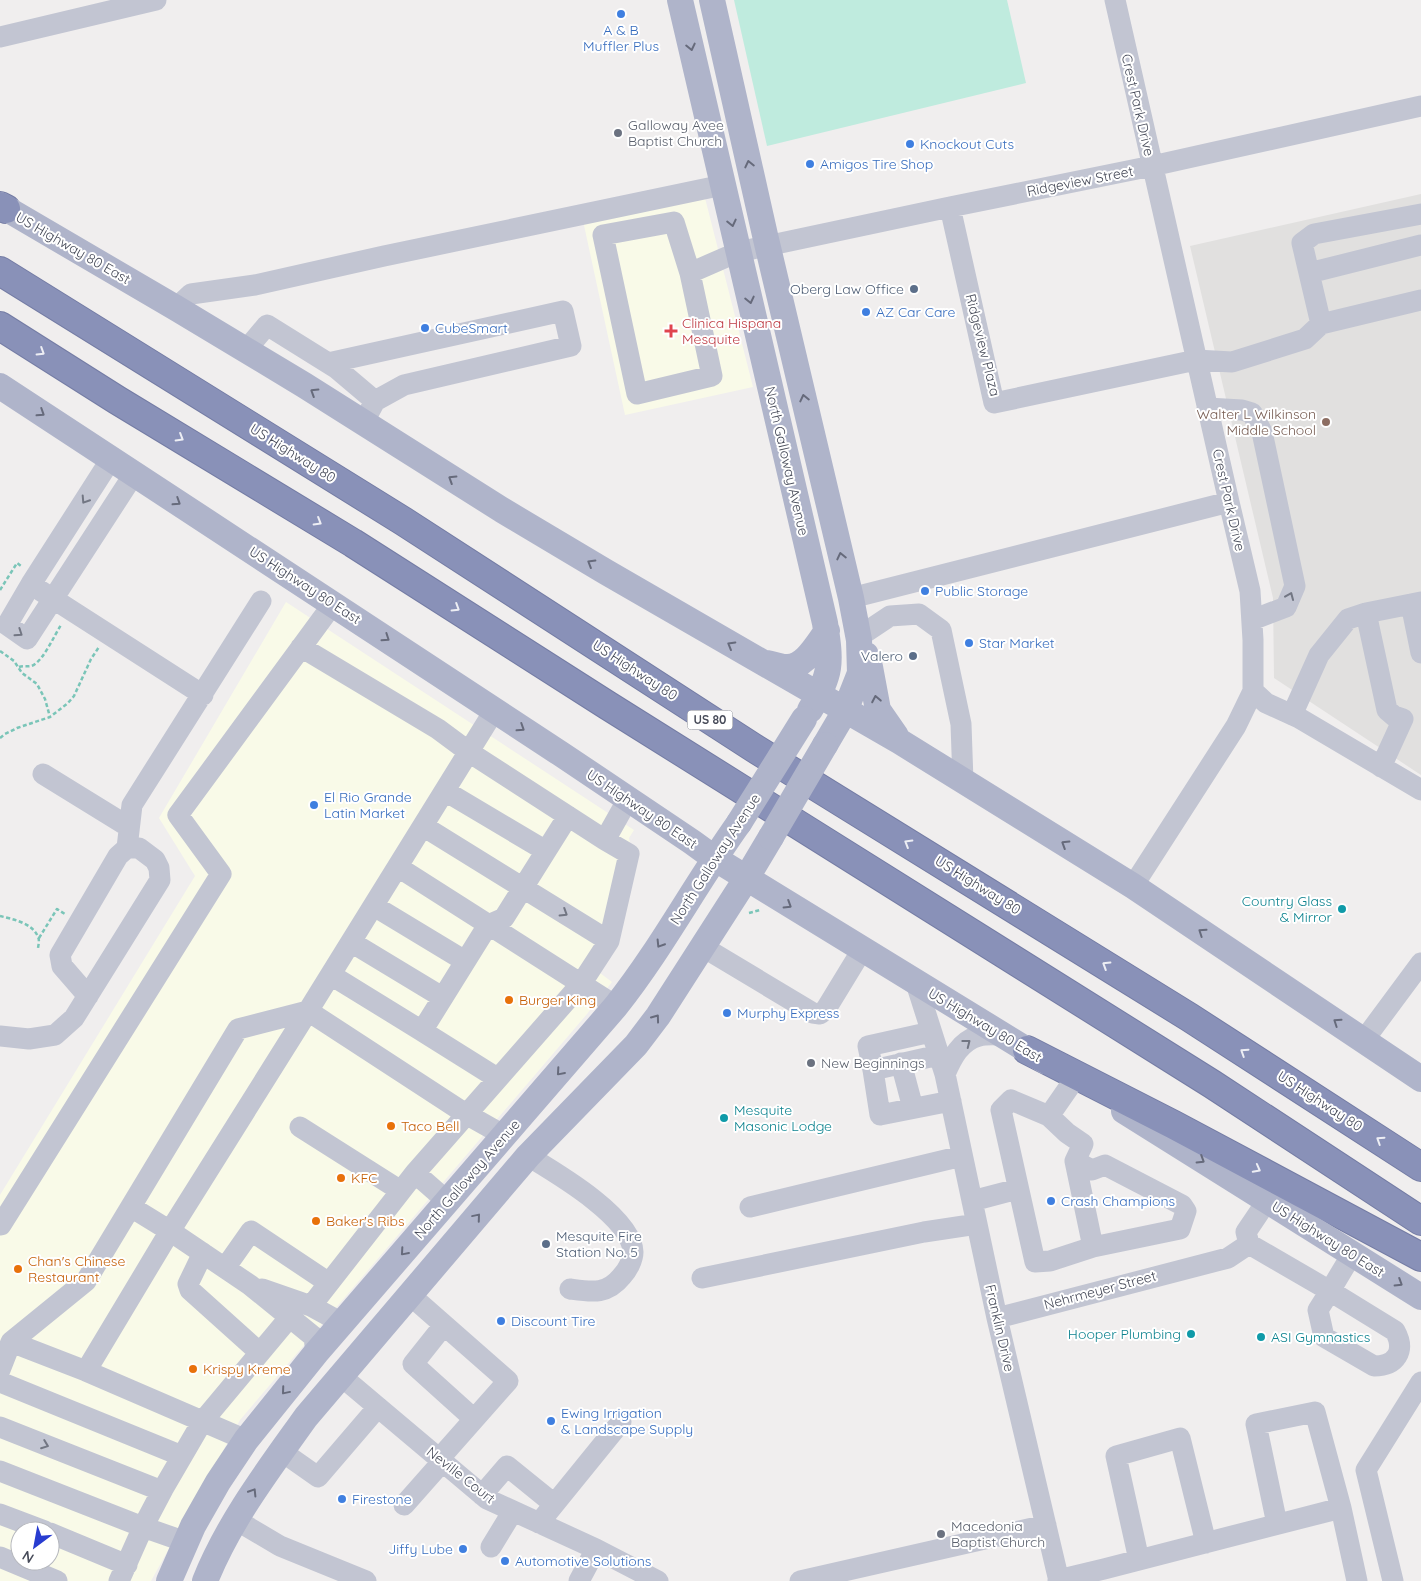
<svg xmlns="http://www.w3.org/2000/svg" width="1421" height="1581" viewBox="0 0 1421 1581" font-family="Quicksand,sans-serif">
<rect width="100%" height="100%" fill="#f0eeee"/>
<path fill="#f9fae8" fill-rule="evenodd" d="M703,190l50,197 -128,28 -43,-199z
M286,602l348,228 -5,8 6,27 -35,108 12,9 -25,32 -347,406 -89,161h-151v-386l195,-319 -36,-58zM20,1531h30v30h-30z"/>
<path fill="#e1e0df" d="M1421,194v581l-147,-97 -1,-80 -83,-352z"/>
<path fill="#bfebde" d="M734,0h273l19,83 -259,63z"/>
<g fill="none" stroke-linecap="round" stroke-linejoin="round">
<g stroke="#747ca4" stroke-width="30">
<path id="highway" d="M0,206l6,3
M0,271l403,250 351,227 435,269 232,150
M0,326l117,74 236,143 254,162 605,379 209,137
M1027,1050l147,75 247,132"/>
</g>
<path stroke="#7ac5b8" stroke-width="2.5" stroke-dasharray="4 2.5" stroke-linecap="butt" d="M0,590l17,-27 4,3
M0,651l14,10 8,12 15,11 8,15 5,18
M19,667c6,-2 11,1 16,-3 10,-7 19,-28 26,-39
M0,738l5,-4 12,-6 33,-11 18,-14 6,-7 17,-37 8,-12
M749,913l11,-3
M0,916c12,3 33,7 38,21 2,3 0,9 0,12
M39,938l18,-29 8,5"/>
<path stroke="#c2c5d2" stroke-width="21" d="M1115,0l114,502 21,89 3,49v51l-17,35 -103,160
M0,37l156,-37
M950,207l44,196 202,-43 36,2 73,-23 16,-15 100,-24
M690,273l22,103 -75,18 -34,-159 71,-13 16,51 48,-21 212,-45 202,-41 269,-60
M1309,273l112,-28
M176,308l15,-14 64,-9 129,-29 339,-71
M1321,324l-19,-81 12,-9 107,-20
M246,350l21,-25 69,43 39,33 -7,13
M328,363l235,-52 8,35 -167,39 -29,16
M1207,408l35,2 10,3 10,19 33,154 -9,21 -34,13
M111,459l-80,125 -24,41 20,14 107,-165
M41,591l162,104
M851,598l378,-96
M1411,604l10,49
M1366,613l55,-11
M860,636l30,-20 29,-2 22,16 20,94 2,57
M301,647l137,82 31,23 136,88
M1253,691l13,12 33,15 122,72
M494,711l-186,300 158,103 39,22
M1292,715l27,-60 29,-36 18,-6 21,97 7,6 9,3 -22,48
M43,774l86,53
M445,791l101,60
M423,826l186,115
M127,848l5,-43 129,-204
M398,867l218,139
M374,906l91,55
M351,942l91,55
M703,947l110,66 7,1 6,-5 36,-59
M331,975l91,56
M916,983l29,91 52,244 62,263
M931,1032l-63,14 5,24 66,-15
M0,1036l29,3 26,-4 19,-17 86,-138 -1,-12 -4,-8 -16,-12h-12l-9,8 -58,99 2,11 26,30
M1364,1040l57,-77
M901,1063l12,45
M873,1070l7,45 71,-14
M945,1074c7,-16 15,-33 34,-38 7,-2 17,-1 24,-1
M497,1078l-75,-47 66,-106 16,-7 64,-102
M1049,1116l-38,-16 -10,10 34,152 15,-1 43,-14 87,-18 6,-18 -4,-6 -77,-40 -13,5 -17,-9 8,-17 -16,-11 -18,-17 25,-36
M300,1127l101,64
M528,1156c28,17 104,61 105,96 0,8 -6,19 -11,24 -15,19 -30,16 -52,13
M1075,1161l18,86
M415,1173l166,-189 28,-43 20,-87 -24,-14 23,-41
M972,1201l46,-12
M131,1207l39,24 80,54 64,52 2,16
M750,1207l212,-51
M0,1225h1l220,-351 -43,-59 155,-211
M1249,1244l-3,-12 21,-31
M203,1253l-15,31 2,6 69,62
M225,1268l26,-37 78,52
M702,1278l222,-46 53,-8
M262,1289l49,17 31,17
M410,1295l98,86 -69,78
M311,1306l104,-133 33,29
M997,1318l231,-60 21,-14 81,47 -12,19 6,27 50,29c22,0 32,-15 21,-35l-65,-40 22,-37
M444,1325l-31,39 61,55
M11,1342l75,29
M0,1370l11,-28 75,-61 152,-252 70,-18
M341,1376l146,123 109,50 62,32
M0,1382l182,74
M0,1427l162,64
M246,1440l-160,-69 84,-140 138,-220
M281,1451l37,26 60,-70
M0,1471l143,56 20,-38 39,-67 87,-104
M482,1495l25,-29 47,38
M404,1505l38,-43
M0,1514l45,17
M236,1520l44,26 86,35
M539,1523l82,-101
M1277,1524l-21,-100 59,-12 26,96
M50,1533l77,32
M491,1547l22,-36
M0,1557l57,24
M1139,1560l-23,-104 64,-18 26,105
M1058,1580l46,-11 237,-61 16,73
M119,1581l24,-54 43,15
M579,1581l17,-32
M800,1581l246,-56
M1393,1581l-27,-111 55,-88"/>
<path stroke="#afb4ca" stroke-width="26" d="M680,0l145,623c6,40 7,51 -15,87
M712,0l53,235 86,363 8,42 1,33 -15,38 -20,34
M0,205l176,103 128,77 198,125 104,62 293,169 234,145 288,193
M0,386l561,368 131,88 22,16 331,203
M866,655l4,12 8,43 18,26
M767,663c6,1 13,4 19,4 19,1 31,-23 41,-36
M1124,1111l297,186
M169,1581l24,-55 25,-44 28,-42 70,-87 300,-347c46,-58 80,-123 123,-183
M205,1581c24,-60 64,-112 101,-164l222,-261 108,-111 22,-29 88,-137 25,-42"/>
<use href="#highway" stroke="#8991b8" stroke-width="28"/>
<path stroke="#afb4ca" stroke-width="26" d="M739,823l65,-104
M771,837l54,-92"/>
</g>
<defs><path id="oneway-chevron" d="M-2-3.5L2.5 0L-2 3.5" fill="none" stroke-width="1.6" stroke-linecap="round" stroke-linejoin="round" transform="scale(1.25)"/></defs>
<g stroke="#666a7b">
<use href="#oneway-chevron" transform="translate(691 47) rotate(77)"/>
<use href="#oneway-chevron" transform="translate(749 164) rotate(-103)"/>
<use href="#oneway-chevron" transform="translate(732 223) rotate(77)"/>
<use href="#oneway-chevron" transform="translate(750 300) rotate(77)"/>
<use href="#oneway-chevron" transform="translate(314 392) rotate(-148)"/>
<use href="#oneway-chevron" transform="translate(804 398) rotate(-103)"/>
<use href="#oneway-chevron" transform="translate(41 413) rotate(33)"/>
<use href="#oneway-chevron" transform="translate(452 479) rotate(-148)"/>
<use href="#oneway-chevron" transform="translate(177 502) rotate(33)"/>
<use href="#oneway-chevron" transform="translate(841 556) rotate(-103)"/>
<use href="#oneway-chevron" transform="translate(591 563) rotate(-149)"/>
<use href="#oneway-chevron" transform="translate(386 638) rotate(34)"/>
<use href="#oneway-chevron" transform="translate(731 645) rotate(-150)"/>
<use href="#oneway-chevron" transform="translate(876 699) rotate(-101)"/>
<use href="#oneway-chevron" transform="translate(521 728) rotate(33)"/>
<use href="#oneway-chevron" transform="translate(1065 844) rotate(-148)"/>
<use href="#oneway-chevron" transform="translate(788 905) rotate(32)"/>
<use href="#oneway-chevron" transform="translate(1202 932) rotate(-146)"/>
<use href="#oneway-chevron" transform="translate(660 944) rotate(122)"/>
<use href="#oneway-chevron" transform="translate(656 1018) rotate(-54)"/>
<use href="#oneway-chevron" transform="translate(1337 1022) rotate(-146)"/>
<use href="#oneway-chevron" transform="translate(560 1072) rotate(131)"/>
<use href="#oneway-chevron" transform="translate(1201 1160) rotate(32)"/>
<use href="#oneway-chevron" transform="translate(477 1217) rotate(-50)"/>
<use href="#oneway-chevron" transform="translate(404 1252) rotate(131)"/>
<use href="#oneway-chevron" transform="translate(1399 1283) rotate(32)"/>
<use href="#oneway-chevron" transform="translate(285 1391) rotate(130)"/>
<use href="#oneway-chevron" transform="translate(253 1492) rotate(-58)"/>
</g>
<g stroke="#edeef4">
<use href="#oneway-chevron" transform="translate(41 352) rotate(32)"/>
<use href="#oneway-chevron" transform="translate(180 438) rotate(31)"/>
<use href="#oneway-chevron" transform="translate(318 522) rotate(31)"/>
<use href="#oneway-chevron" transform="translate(456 608) rotate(32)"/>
<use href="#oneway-chevron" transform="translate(908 843) rotate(-149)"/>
<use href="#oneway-chevron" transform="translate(1106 965) rotate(-148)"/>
<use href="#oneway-chevron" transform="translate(1244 1052) rotate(-147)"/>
<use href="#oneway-chevron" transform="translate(1380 1140) rotate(-147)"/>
<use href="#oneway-chevron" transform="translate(1257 1169) rotate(28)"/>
</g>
<g stroke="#727683">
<use href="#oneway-chevron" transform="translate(85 500) rotate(123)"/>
<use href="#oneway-chevron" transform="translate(1290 596) rotate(-67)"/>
<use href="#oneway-chevron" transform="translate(19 633) rotate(34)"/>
<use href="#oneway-chevron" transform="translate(564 913) rotate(32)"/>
<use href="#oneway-chevron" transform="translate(967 1043) rotate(-38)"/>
<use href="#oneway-chevron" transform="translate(45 1445) rotate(21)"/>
</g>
<g fill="#3f7fe0" stroke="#fff" stroke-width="2">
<circle cx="621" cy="14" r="5"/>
<circle cx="910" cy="144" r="5"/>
<circle cx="810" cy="164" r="5"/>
<circle cx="866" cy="312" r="5"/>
<circle cx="425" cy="328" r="5"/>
<circle cx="925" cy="591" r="5"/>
<circle cx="969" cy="643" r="5"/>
<circle cx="314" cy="805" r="5"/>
<circle cx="727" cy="1013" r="5"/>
<circle cx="1051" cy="1201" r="5"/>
<circle cx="501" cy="1321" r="5"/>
<circle cx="551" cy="1421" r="5"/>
<circle cx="342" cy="1499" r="5"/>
<circle cx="463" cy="1549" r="5"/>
<circle cx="505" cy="1561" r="5"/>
</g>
<g fill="#6b7280" stroke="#fff" stroke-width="2">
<circle cx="618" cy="133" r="5"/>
<circle cx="811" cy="1063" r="5"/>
<circle cx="941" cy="1534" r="5"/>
</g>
<g fill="#5c6f8a" stroke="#fff" stroke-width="2">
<circle cx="914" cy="289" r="5"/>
<circle cx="913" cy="656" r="5"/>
<circle cx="546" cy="1244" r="5"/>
</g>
<path fill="#e0444e" stroke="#fff" stroke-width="2" d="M668.5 323.5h5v5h5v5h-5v5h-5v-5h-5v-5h5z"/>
<circle fill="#8d6e63" stroke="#fff" stroke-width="2" cx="1326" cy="422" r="5"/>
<g fill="#0f9aa8" stroke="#fff" stroke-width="2">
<circle cx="1342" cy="909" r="5"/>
<circle cx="724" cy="1118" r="5"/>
<circle cx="1191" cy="1334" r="5"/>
<circle cx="1261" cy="1337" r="5"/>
</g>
<g fill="#e8710a" stroke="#fff" stroke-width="2">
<circle cx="509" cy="1000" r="5"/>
<circle cx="391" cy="1126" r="5"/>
<circle cx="341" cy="1178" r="5"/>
<circle cx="316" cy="1221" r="5"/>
<circle cx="18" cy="1269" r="5"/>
<circle cx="193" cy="1369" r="5"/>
</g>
<g text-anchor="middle" stroke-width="4" stroke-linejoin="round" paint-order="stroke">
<rect fill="#fff" stroke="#7e818b" stroke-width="1" x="687.5" y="710.5" width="45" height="19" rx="4"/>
<g font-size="12" font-weight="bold" fill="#474b59">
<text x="710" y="724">US 80</text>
</g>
<g font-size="14" fill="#366cbe" stroke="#fff" text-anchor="start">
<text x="621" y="35" text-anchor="middle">A &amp; B<tspan x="621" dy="16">Muffler Plus</tspan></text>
<text x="920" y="149">Knockout Cuts</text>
<text x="820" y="169">Amigos Tire Shop</text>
<text x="876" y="317">AZ Car Care</text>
<text x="435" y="333">CubeSmart</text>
<text x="935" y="596">Public Storage</text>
<text x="979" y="648">Star Market</text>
<text x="324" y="802">El Rio Grande<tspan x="324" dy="16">Latin Market</tspan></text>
<text x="737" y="1018">Murphy Express</text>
<text x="1061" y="1206">Crash Champions</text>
<text x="511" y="1326">Discount Tire</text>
<text x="561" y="1418">Ewing Irrigation<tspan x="561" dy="16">&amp; Landscape Supply</tspan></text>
<text x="352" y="1504">Firestone</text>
<text x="453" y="1554" text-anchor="end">Jiffy Lube</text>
<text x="515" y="1566">Automotive Solutions</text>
</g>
<g font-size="14" fill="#474b59" stroke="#fff">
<text transform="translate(1138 105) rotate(77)" y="5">Crest Park Drive</text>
<text transform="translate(1080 181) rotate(-11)" y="5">Ridgeview Street</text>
<text transform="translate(73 248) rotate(30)" y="5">US Highway 80 East</text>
<text transform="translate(983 345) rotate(76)" y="5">Ridgeview Plaza</text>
<text transform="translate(293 453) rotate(32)" y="5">US Highway 80</text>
<text transform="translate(787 461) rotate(77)" y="5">North Galloway Avenue</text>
<text transform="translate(1229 500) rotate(77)" y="5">Crest Park Drive</text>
<text transform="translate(305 585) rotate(33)" y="5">US Highway 80 East</text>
<text transform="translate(635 670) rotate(33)" y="5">US Highway 80</text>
<text transform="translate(642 809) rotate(34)" y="5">US Highway 80 East</text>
<text transform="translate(715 859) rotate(-57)" y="5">North Galloway Avenue</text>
<text transform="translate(978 885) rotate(32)" y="5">US Highway 80</text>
<text transform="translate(985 1025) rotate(31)" y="5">US Highway 80 East</text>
<text transform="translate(1320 1101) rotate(33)" y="5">US Highway 80</text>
<text transform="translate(467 1179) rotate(-49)" y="5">North Galloway Avenue</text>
<text transform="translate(1328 1239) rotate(32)" y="5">US Highway 80 East</text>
<text transform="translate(1100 1290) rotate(-15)" y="5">Nehrmeyer Street</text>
<text transform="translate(1000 1328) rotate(77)" y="5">Franklin Drive</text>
<text transform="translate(461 1475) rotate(38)" y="5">Neville Court</text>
</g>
<g font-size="14" fill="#5b616d" stroke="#fff" text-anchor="start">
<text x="628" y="130">Galloway Avee<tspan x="628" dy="16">Baptist Church</tspan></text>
<text x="821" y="1068">New Beginnings</text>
<text x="951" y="1531">Macedonia<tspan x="951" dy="16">Baptist Church</tspan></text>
</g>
<g font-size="14" fill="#4e5e75" stroke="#fff" text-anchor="end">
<text x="904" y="294">Oberg Law Office</text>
<text x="903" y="661">Valero</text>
<text x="556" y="1241" text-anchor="start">Mesquite Fire<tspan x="556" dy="16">Station No. 5</tspan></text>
</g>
<g font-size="14" fill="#be3a42" stroke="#fff" text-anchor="start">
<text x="682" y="328">Clinica Hispana<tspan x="682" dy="16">Mesquite</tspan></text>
</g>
<g font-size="14" fill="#785e54" stroke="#fff" text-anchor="end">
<text x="1316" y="419">Walter L Wilkinson<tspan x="1316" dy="16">Middle School</tspan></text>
</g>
<g font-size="14" fill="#0d838f" stroke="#fff" text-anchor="end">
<text x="1332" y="906">Country Glass<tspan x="1332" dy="16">&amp; Mirror</tspan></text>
<text x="734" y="1115" text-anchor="start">Mesquite<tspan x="734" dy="16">Masonic Lodge</tspan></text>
<text x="1181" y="1339">Hooper Plumbing</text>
<text x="1271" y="1342" text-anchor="start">ASI Gymnastics</text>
</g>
<g font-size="14" fill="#c56008" stroke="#fff" text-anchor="start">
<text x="519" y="1005">Burger King</text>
<text x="401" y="1131">Taco Bell</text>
<text x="351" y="1183">KFC</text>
<text x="326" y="1226">Baker's Ribs</text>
<text x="28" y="1266">Chan's Chinese<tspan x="28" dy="16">Restaurant</tspan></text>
<text x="203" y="1374">Krispy Kreme</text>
</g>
</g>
<g transform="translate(35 1546) rotate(212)"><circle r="24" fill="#ffffff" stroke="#b5b7bd"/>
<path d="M0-4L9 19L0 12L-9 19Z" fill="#283cd0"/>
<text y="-8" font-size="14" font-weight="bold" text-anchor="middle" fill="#474b59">N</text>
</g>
</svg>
